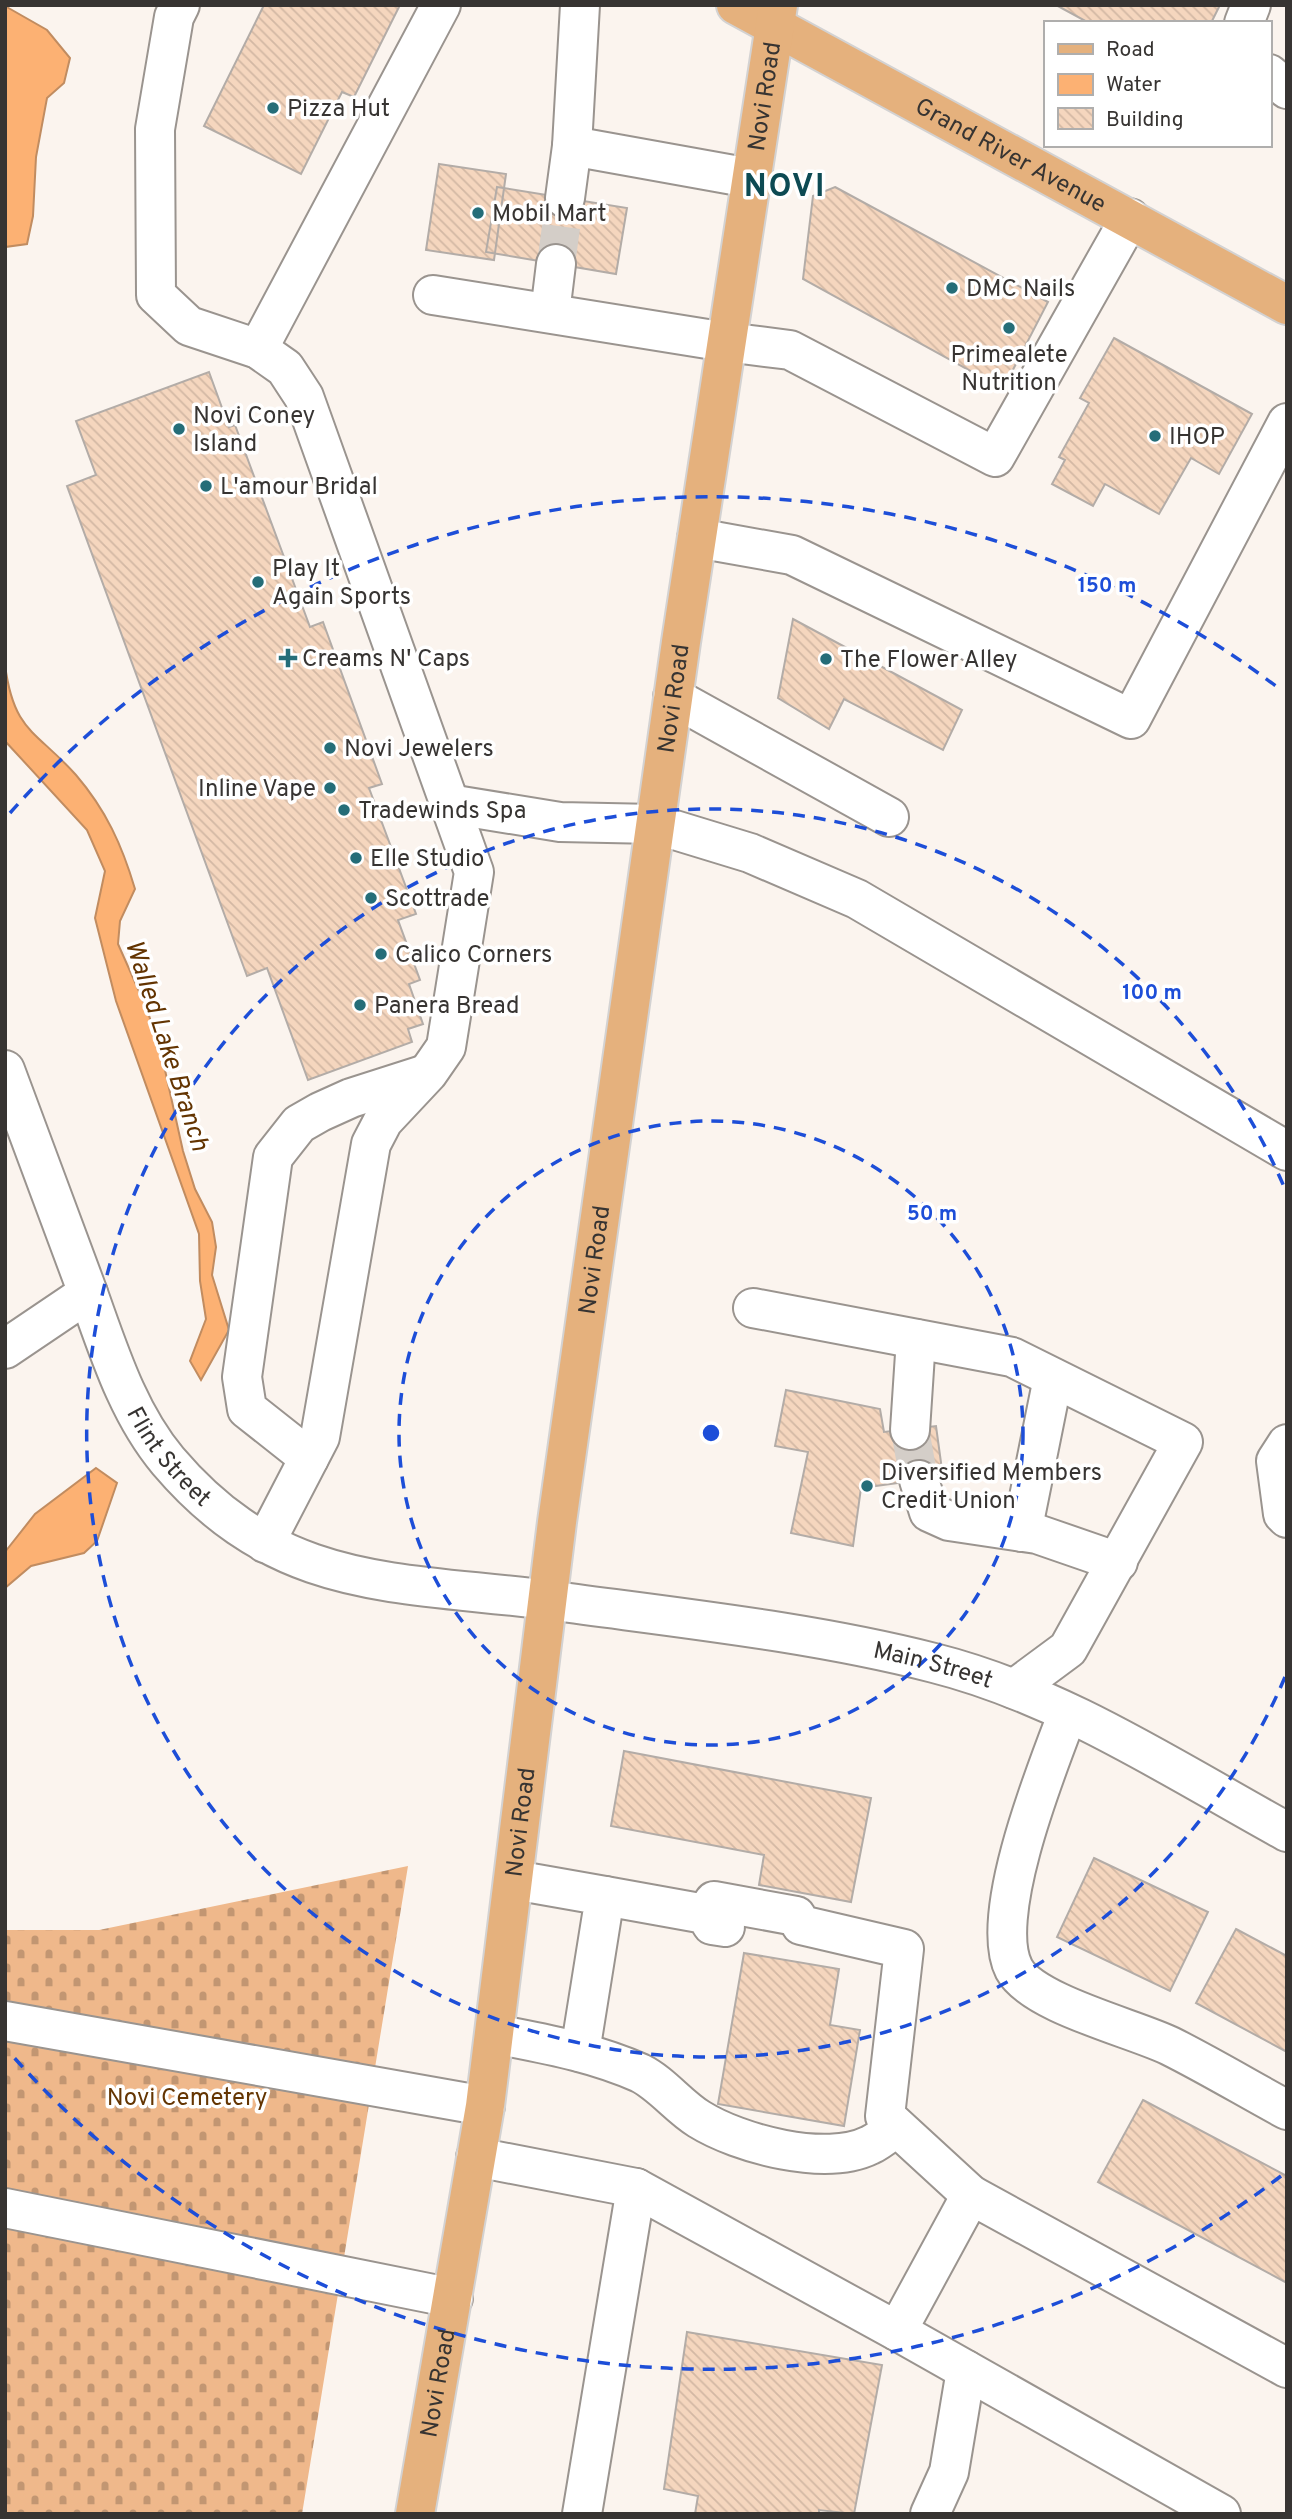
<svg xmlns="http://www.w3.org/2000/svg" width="1292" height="2519" viewBox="0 0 1292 2519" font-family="Overpass,sans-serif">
<defs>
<pattern id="cemetery-stones" width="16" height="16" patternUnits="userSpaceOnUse" patternTransform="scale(1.75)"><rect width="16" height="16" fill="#efb88b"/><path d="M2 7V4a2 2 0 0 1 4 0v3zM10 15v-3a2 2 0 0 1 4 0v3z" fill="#c29672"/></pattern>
<pattern id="building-back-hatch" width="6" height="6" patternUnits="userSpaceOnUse" patternTransform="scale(1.75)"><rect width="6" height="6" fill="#f5d6be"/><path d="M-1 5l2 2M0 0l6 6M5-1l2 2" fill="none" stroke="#d3b8a4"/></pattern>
</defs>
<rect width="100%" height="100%" fill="#fbf4ee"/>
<path fill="url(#cemetery-stones)" d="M408,1866l-106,648h-297v-584h94z"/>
<path fill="#fcb173" stroke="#c18c60" stroke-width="2" d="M5,6l42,24 23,28 -6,25 -17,15 -11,59 -3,59 -6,28 -22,3z
M5,665c9,68 31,65 71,110 30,35 46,70 59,114l-15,32 -2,23 29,65 16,52 20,90 12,38 17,33 4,25 -4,28 17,55 -28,50 -11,-19 16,-42 -6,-38 -1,-47 -83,-233 -21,-83 10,-47 -18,-41 -82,-89z
M96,1468l21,15 -20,58 -13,12 -53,13 -26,22v-36l30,-38z"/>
<path fill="url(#building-back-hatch)" stroke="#b3aca7" stroke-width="2" d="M264,5h136l-46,92 -12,-5 -41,82 -97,-48z
M1056,5h164l-9,18h-122z
M439,164l67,10 -12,86 -68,-10z
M497,187l130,21 -11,66 -130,-22z
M835,187l213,115 -45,87 -200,-110 10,-83z
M1114,338l138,76 -33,60 -28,-16 -32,56 -54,-30 -12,22 -41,-22 13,-24 -6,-3 30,-54 -9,-5z
M209,372l20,55 6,-2 75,202 13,-5 59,162 -13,4 47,126 -18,6 22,60 -11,4 14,40 -15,5 4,13 -104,38 -41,-112 -20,8 -180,-490 29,-11 -20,-54z
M793,619l169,91 -19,40 -99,-51 -15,30 -51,-31z
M786,1390l94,19 4,23 52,-6 7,51 -82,11 -8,58 -62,-13 17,-81 -33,-6z
M624,1751l247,47 -20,104 -92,-17 5,-30 -153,-29z
M1094,1858l114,54 -38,79 -113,-54z
M1236,1929l51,27v96l-91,-49z
M744,1953l95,16 -9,56 30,5 -16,96 -126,-22z
M1143,2100l144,76v107l-189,-101z
M687,2332l195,33 -28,149 -35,-4v4h-124l3,-18 -34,-7z"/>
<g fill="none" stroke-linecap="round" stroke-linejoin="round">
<path stroke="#d4cec8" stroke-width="38" stroke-dasharray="38 19" stroke-linecap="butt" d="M556,264l9,-66
M910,1430l9,50"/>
<g stroke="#9a948f" stroke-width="42">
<g id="minor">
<path d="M180,5l-6,12 -19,112 1,166 33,31 69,23 27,19 19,29 170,475 -28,175 -18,26 -45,48 -12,23 -51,293 -55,106"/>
<path d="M1244,23l7,-18"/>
<path d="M1269,74l18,15"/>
<path d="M572,146l178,32"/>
<path d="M565,198l7,-52 8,-141"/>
<path d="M433,295l293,47 64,8 205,107 135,-239"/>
<path d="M550,313l6,-49"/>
<path d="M258,349l183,-344"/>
<path d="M697,538l95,17 339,164 156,-296"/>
<path d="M673,697l216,120"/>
<path d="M449,804l111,18 95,2 95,29 107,46 430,252"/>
<path id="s1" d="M5,1070c27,71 53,143 80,215 22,60 41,126 83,176 113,133 231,119 387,140 124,17 258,31 379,62 127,32 240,107 353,169"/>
<path d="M753,1308l259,49 171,85 -115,207 -54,40"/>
<path d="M5,1349l83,-56"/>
<path d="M910,1430l6,-91"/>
<path d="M1287,1444l-11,17 7,53 4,4"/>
<path d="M309,1458l-62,-49 -5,-32 31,-220 26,-33 21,-12 31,-14 75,-24"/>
<path d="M919,1480l10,32 20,9 88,13 81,28"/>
<path d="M1022,1532l31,-154"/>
<path d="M1068,1713c-21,55 -81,204 -54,256 19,35 119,59 156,77 40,20 78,43 117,64"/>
<path d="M514,1880l91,16 -25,156"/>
<path d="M605,1896l100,18 7,11 13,2"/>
<path d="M705,1914l9,-13 82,15 5,9 103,24 -19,167 86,79"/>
<path d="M5,2021l480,85"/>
<path d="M495,2034c50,10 98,18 145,39 22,11 38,33 59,46 40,25 127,48 171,26 9,-4 18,-12 26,-18"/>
<path d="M476,2157l160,31 261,143 74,-136 316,173"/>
<path d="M5,2208l448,90"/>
<path d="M897,2331l324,183"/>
<path d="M582,2514l54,-326"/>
<path d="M930,2514l19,-42 17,-102"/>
</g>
</g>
<g stroke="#d3d2d2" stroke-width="42">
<g id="major">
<path id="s2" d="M736,5l551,300"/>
<path id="s3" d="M415,2514l70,-408 72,-584 124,-880 97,-637"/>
</g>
</g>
<use href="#minor" stroke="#fff" stroke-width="38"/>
<use href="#major" stroke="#e5b17d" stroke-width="38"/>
</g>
<g fill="none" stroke="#1d4ed8" stroke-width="3.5" stroke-dasharray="12 9">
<circle cx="711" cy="1433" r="312"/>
<path d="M1285 1677A624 624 0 1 1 1285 1189"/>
<path d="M1281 2176A936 936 0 0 1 10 2053M10 813A936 936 0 0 1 1281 690"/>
</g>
<g fill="#256d78" stroke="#fff" stroke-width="2.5">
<circle cx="273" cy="108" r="7"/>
<circle cx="478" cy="213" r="7"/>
<circle cx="952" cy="288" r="7"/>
<circle cx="1009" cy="328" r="7"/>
<circle cx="179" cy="429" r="7"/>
<circle cx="1155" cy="436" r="7"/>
<circle cx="206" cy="486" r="7"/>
<circle cx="258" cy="582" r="7"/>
<path d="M284.5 647.5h7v7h7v7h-7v7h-7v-7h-7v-7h7z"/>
<circle cx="826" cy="659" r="7"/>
<circle cx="330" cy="748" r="7"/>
<circle cx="330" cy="788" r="7"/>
<circle cx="344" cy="810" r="7"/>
<circle cx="356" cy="858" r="7"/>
<circle cx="371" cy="898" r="7"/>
<circle cx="381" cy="954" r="7"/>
<circle cx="360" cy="1005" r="7"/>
<circle cx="867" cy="1486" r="7"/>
</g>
<g text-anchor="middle" stroke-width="7" stroke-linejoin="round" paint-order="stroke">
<g font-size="24" fill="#373432" stroke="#fff">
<text dy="8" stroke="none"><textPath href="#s3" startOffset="2443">Novi Road</textPath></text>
<text dy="8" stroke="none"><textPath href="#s2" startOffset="313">Grand River Avenue</textPath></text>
<text dy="8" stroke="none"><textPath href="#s3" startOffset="1834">Novi Road</textPath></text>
<text dy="8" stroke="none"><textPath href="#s3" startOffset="1267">Novi Road</textPath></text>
<text dy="8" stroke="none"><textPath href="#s1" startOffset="422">Flint Street</textPath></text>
<text dy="8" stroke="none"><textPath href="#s1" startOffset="1234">Main Street</textPath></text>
<text dy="8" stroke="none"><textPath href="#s3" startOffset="700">Novi Road</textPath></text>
<text dy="8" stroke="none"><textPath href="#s3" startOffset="133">Novi Road</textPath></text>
</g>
<g font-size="24" fill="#373432" stroke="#fff" text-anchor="start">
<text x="287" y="116">Pizza Hut</text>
<text x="492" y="221">Mobil Mart</text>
<text x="966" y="296">DMC Nails</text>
<text x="1009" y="362" text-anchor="middle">Primealete<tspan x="1009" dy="28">Nutrition</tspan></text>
<text x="193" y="423">Novi Coney<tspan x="193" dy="28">Island</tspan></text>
<text x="1169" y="444">IHOP</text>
<text x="220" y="494">L'amour Bridal</text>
<text x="272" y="576">Play It<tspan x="272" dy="28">Again Sports</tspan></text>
<text x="302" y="666">Creams N' Caps</text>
<text x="840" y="667">The Flower Alley</text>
<text x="344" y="756">Novi Jewelers</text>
<text x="316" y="796" text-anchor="end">Inline Vape</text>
<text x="358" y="818">Tradewinds Spa</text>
<text x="370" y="866">Elle Studio</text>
<text x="385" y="906">Scottrade</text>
<text x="395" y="962">Calico Corners</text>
<text x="374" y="1013">Panera Bread</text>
<text x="881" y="1480">Diversified Members<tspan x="881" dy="28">Credit Union</tspan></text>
</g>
<g font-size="24" fill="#643502" stroke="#fff">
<text x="187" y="2105">Novi Cemetery</text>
</g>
<g font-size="26" font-style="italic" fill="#633401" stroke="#fff">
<text transform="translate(168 1045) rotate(72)" y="9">Walled Lake Branch</text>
</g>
<g font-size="32" font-weight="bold" letter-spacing="2" fill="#0d4a53" stroke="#fff">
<text x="785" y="196">NOVI</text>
</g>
</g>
<circle cx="711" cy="1433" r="10" fill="#1d4ed8" stroke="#fff" stroke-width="3.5"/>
<g font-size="21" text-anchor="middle" font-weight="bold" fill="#1d4ed8" stroke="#fff" stroke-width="7" stroke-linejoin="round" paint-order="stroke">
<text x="1107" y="592">150 m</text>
<text x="1152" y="999">100 m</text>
<text x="932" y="1220">50 m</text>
</g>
<rect width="1292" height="2519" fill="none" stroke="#373432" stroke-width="14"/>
<rect x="1044" y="21" width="228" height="126" fill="#ffffff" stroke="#afaead" stroke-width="2"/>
<rect x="1058" y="44" width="35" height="10" fill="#e5b17d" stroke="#afaead" stroke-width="2"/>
<text x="1106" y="56" font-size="21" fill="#373432">Road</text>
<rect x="1058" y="74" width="35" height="21" fill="#fcb173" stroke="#afaead" stroke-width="2"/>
<text x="1106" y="91" font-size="21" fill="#373432">Water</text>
<rect x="1058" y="108" width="35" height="21" fill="url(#building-back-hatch)" stroke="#afaead" stroke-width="2"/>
<text x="1106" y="126" font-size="21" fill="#373432">Building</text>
</svg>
